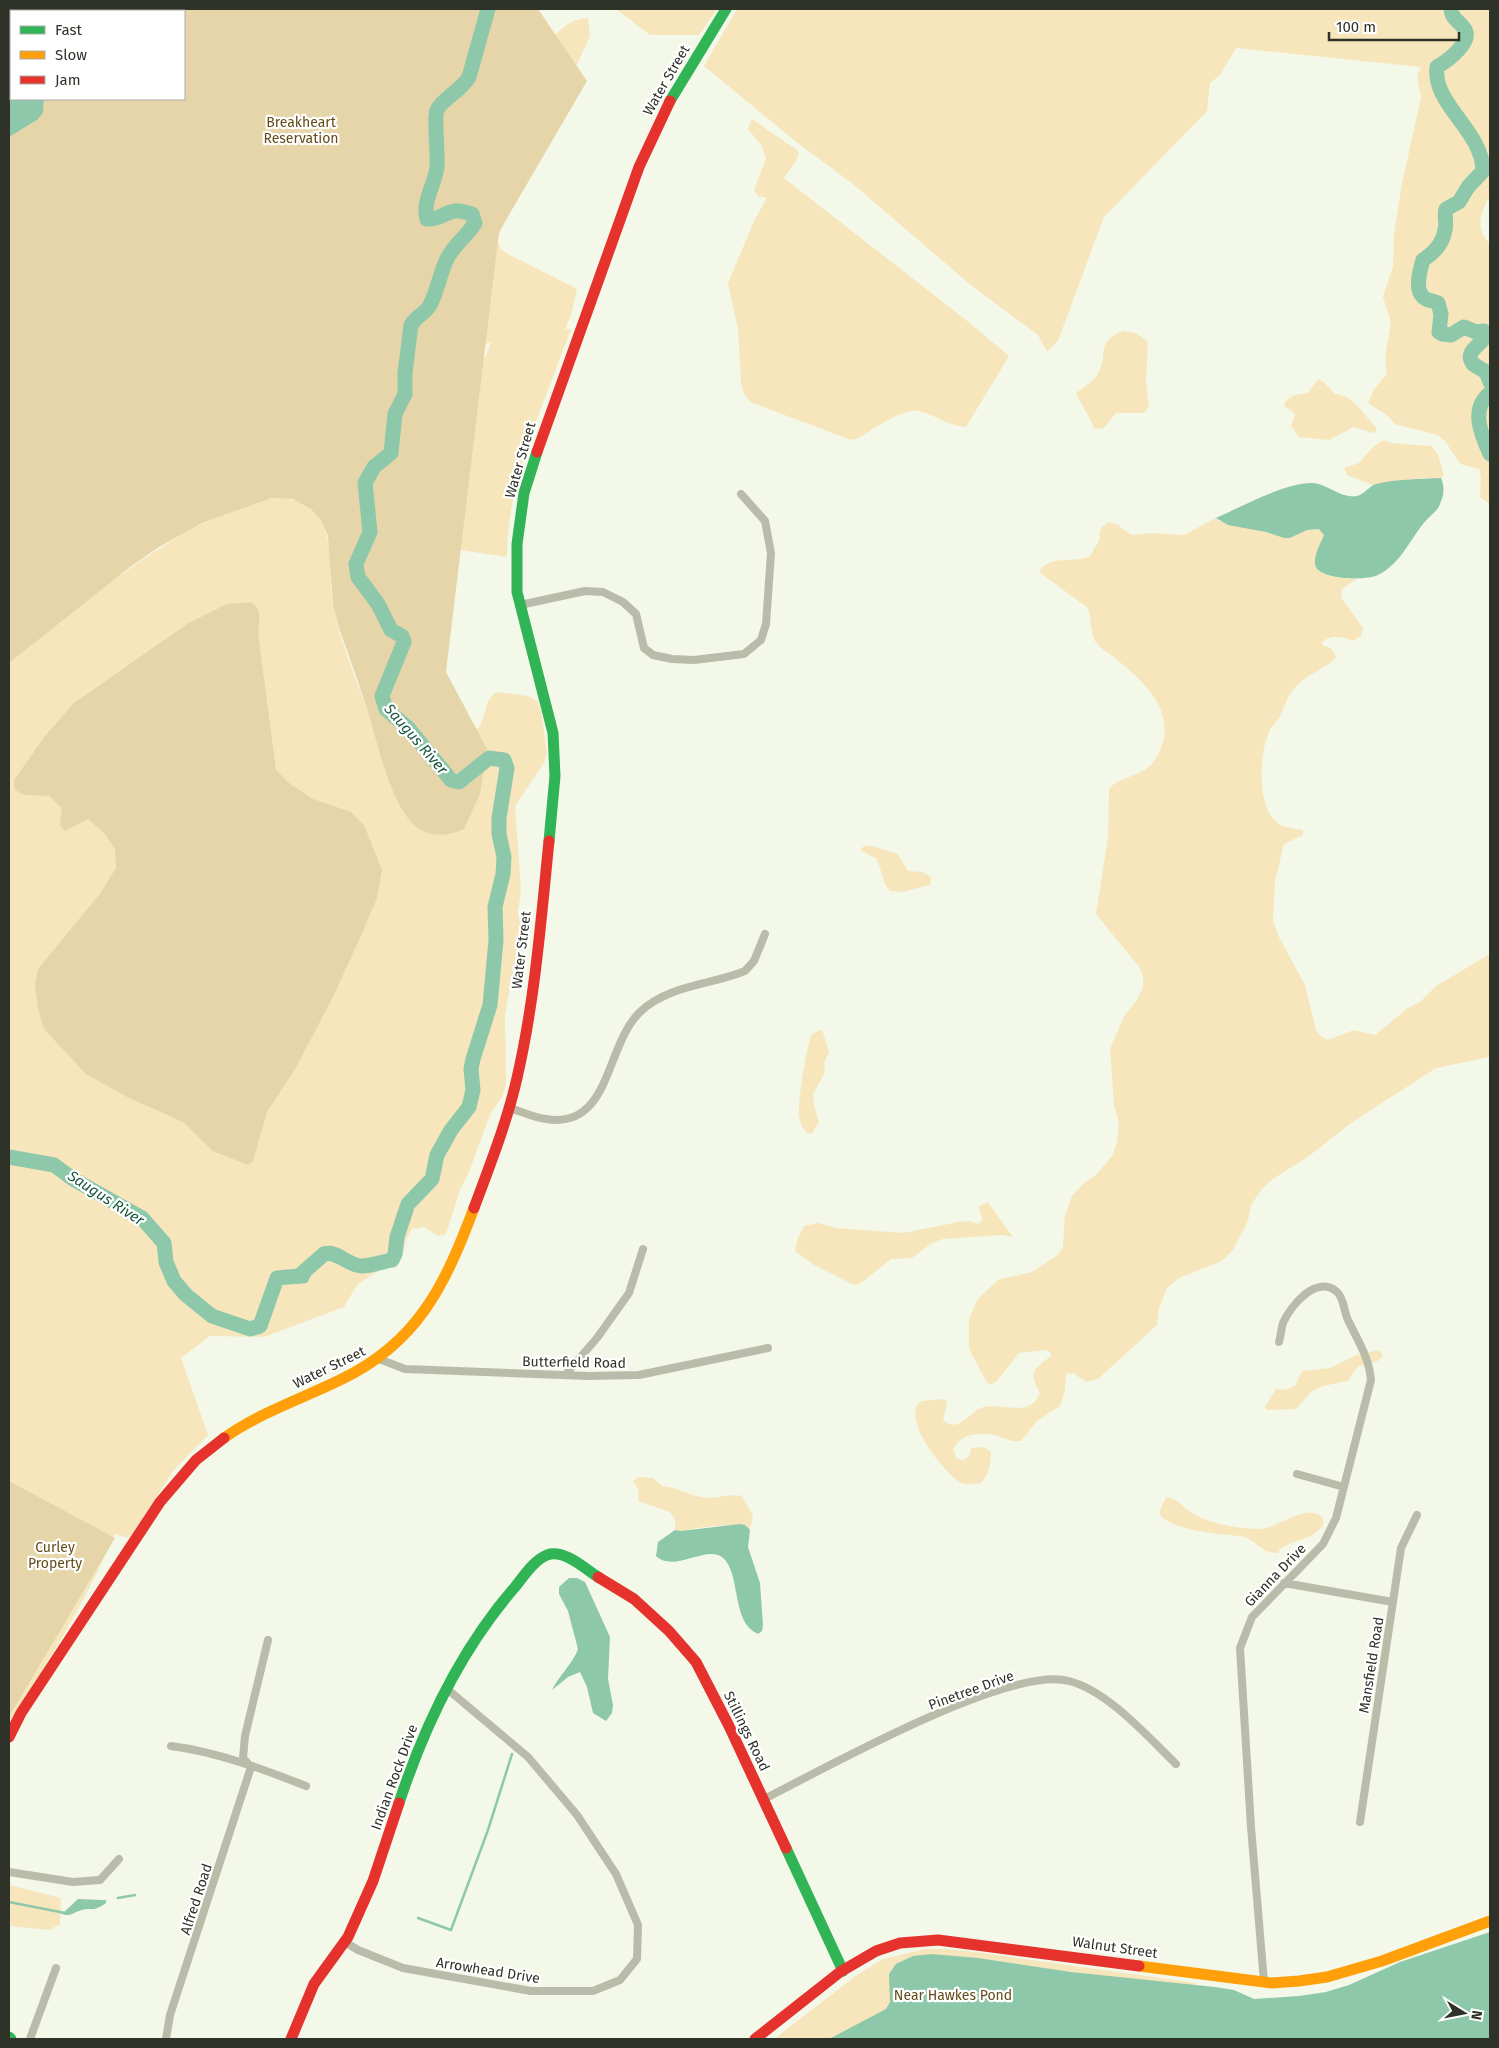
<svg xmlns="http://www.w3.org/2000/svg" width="1499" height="2048" viewBox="0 0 1499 2048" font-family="'Fira Sans',sans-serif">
<rect width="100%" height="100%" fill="#f3f8e9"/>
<path fill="#f7e6bc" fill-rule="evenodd" d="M9,9h528l3,42c15,-16 26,-32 48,-33l2,18 -93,203 4,10 7,5 69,35 -5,23 -7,17h6c-26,74 -64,149 -64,228l-47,-7 -28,104 43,77c13,-10 7,-31 22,-39l31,4 9,5 4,9 6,42 -3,11 -29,43 6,84 -3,22 3,18 -16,84 1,71 -4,12 -12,18 -21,57 -9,18 -14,44 -8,2 -14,-9 -12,2c-9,11 -6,29 -17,39l-11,-1 -27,18 -13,22 -80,30 -54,-1 -29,22 27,77 -34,35 -45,68 -14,-4c-29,67 -67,128 -106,190v-1061c45,-36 264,-229 312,-143 14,26 7,58 12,86 7,35 22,70 34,104l10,-40 -66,-185 -302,62zM11,11h173v88h-173zM491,342l-5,14 -8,8 7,-20z
M616,9h101l-18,26h-49z
M737,9h753v187c-9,16 -16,32 0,48v260l-10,-7 1,-20 -2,-8 -19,-5 -15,-23 -8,-6 -42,-11 -7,-8 -20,-13 6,-14 13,-15 -2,-17 6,-34 -8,-26 10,-31 1,-32 8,-51 19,-85 -4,-23 4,-8 -185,-19 -17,28 -9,7 -3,28 -103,106 -46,124 -11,11 -9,-17 -66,-49 -119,-102 -58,-43 -91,-75z
M752,119l45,31 2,4 -3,7 -12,17 187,146 38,32 -43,71c-22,-2 -29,-12 -48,-16 -16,-3 -45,19 -60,27l-7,2 -101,-38 -6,-8 -3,-10 -3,-55 -10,-46 27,-64 12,-21 -9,-2 -4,-6 12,-31 -4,-13 -14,-17z
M1123,331l13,2 12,9 -2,39 3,26 -5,6h-28l-12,15 -9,1 -19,-36c7,-5 20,-14 23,-21 10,-22 -4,-29 24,-41z
M1318,379l7,4 10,11c19,1 29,22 41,33v5l-3,1 -19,-6 -25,13 -30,-3 -8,-11 4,-12 -11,-8c3,-11 14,-12 24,-13z
M1384,440l7,3 41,3 6,9 6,20 -3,3 -32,1 -36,6 -26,-10 -3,-7 15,-5 15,-17z
M1216,518l3,3 71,17 17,-8 12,-1 5,6c-16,43 -9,37 32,44l-14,10 -1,8 22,31 -2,8 -8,5c-10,-4 -23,-8 -31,2l2,3 7,2 5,9c-4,8 -30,18 -40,29 -8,9 -11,19 -16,30 -2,4 -6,8 -9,12 -12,21 -14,74 3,92 8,8 18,8 29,10v5l-19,9 -9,37 -2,40 6,16 26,48 11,45 4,6 8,4 26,-10 21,5 33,-27 12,-6 16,-16 54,-32v103l-54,11 -85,55 -42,33 -36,23 -11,10 -11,16 -3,16 -15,29 -11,11 -43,17 -12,10 -8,20 -2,17 -59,54 -12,3 -13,-9 -7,1 -1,16 -5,16 -23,15 -16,20c-7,1 -13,-1 -20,-4 -8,-4 -28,-4 -36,0 -5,2 -9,8 -12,12l4,10 7,1 6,-5 1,-7 14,-1 6,5c0,11 -2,23 -10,31 -8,1 -16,3 -23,-2 -15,-10 -60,-66 -36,-80l23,-2 2,4 -4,17c17,15 26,-10 41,-13 19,-4 47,11 56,-14 -12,-22 -7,-23 11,-37v-3l-5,-3 -27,3 -22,28 -6,3 -4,-1 -18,-34v-31l9,-19 20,-19 34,-8 26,-17 5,-8 2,-32 7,-19 11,-12 13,-9 16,-19 5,-13 2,-19 -5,-19 -4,-56 14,-33 13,-16 6,-13v-10l-3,-9 -44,-54 12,-76 1,-48c5,-12 37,-14 46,-30 27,-44 -8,-76 -40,-102 -6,-5 -16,-10 -20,-17 -4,-7 -4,-24 -7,-33l-49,-36c10,-18 35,-8 51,-16l10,-17 -1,-4 2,-7 8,-6 9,3 13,10 21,-2 32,2z
M864,846h8l26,8 10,17 15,1 8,5 -1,8 -27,7 -13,-1 -5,-7 -8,-25 -17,-9z
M822,1029l7,23 -5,11 1,9 -12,22 1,11 5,17 -7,12 -5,-1c-5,-5 -7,-11 -8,-17 -2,-11 8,-73 13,-82z
M988,1202l25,35 -11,-2 -59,4 -11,4 -20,15 -21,1 -30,24 -7,2 -40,-20 -19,-14 2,-11 7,-14 14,-3 18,5 67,5 56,-11 11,-1 8,3 5,-4 -5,-13z
M1379,1350l4,5 -5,6 -20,5 -10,15 -25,5 -11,5 -16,18 -29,1 -2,-3 11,-18 9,1 10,-4 7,-15 28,-3 26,-13z
M639,1477l14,1 9,8c16,1 24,8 39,11 14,3 27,-4 41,-1l11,20 -3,14c-12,-10 -54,-2 -69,1l-6,-1v-10l-5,-8 -32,-11 1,-10 -6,-10z
M1166,1497c12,1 18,12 29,18 18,9 44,14 64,14 19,0 46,-26 63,-12l2,6c-9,20 -40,16 -46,30 -16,2 -24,-16 -38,-17 -20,-2 -71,-5 -81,-23z
M9,1885l52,13 -1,26 -10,6 -41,-4z
M925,1949h22l36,4 213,30 -22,56h-400l83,-64 26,-16z"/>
<path fill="#e6d5a8" d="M9,9h529l49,72 -88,151 -53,440 41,77 -7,45 -16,35c-17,8 -38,9 -53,-7 -22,-25 -33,-78 -43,-110 -9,-28 -19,-56 -29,-84l-6,-23 -5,-69 -7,-16 -10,-11 -18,-10 -21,-1 -68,24 -45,25 -29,20 -121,96v-526l25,-15 9,-9 1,-14h140v-88h-173v64l-2,2z
M250,602c13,6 9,19 8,31l18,137 14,14 23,15 38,13 13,13 18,45 -5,28 -14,33 -30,66 -38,72 -28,43 -14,49 -5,4 -35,-14 -30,-29 -56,-25 -41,-23 -42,-45 -6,-20 -3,-24 3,-16 61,-74 17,-27 -1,-19 -10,-15 -17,-15 -23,12 -5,-6 2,-17 -13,-12 -24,-1 -10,-5 -1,-10 31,-44 29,-33 113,-79 40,-20z
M9,1481l106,57 -106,179z"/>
<path fill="#8ec8aa" d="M11,75v24h33l-1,14 -6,7 -28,17v-60z
M1441,478c4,9 3,17 -1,26 -3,8 -12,13 -17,20 -15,19 -23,40 -45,51 -12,6 -62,5 -63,-11 -1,-10 6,-21 9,-29l-5,-6 -12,1 -17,8h-6l-18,-6 -38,-7 -12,-7c25,-11 70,-36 97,-35 15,1 28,16 44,13 8,-2 12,-10 19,-12 21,-5 43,-5 65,-6z
M329,1253l-13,13 -9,17 -10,1 -14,-7c17,-5 29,-25 46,-24z
M740,1524l5,1 5,5 -2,17 12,36 3,42 -1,6 -4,3c-28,-12 -16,-61 -36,-77 -16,-12 -48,16 -66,-1l2,-14 17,-12 6,1z
M569,1578h8l8,4 25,55 -2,42 5,26 -1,8 -6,8 -13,-8 -6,-26 -7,-15 -12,5 -16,13c6,-13 22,-28 26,-41l-10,-38 -9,-17v-7z
M78,1899l24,1h4v3c-14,10 -13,4 -24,7 -9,2 -10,7 -20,4z
M1490,1932v107h-661l57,-30 4,-7 -1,-28 7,-10 17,-8 18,-2 47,4 93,14 144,15 19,3 20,9 45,-3 27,-4 23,-7 51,-23z"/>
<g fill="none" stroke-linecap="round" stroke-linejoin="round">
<path stroke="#8ec8aa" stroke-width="2.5" d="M118,1898l17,-3
M9,1902l56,11
M418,1918l33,12 37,-100 24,-76"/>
<path stroke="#8ec8aa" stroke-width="15" d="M1451,9c1,10 7,11 13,19 10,14 -17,33 -27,39 -5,37 46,64 46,104l-15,16 -9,15 -13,7c-2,7 1,14 -1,21 -2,13 -11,23 -22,30 -3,10 -10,32 3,39 3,2 7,1 12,4l3,11 -2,18 3,2 9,1 13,-8 12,5 8,-1 3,2c-4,13 -24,17 -14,31l13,8 4,10
M1490,393c-20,16 -9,41 0,61
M9,1157l45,8 19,14 69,39 22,25 2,19 8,19 12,14 26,21 38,13 10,-3 17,-48 22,-2 25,-22c13,-4 23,11 37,12 10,0 21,-4 31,-6l3,-6 2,-17 11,-33 24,-25 5,-24 14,-25 18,-23 4,-17 -2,-21 2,-10 17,-54 6,-65 -1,-33 8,-33 1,-17 -5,-23v-16l8,-50 -3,-8 -15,-2 -30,24 -8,-2 -42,-51 -23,-20 -4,-13 22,-54 -2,-6 -11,-6 -13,-26 -20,-27 -2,-13 14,-32 -5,-49 9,-16 17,-14 4,-39 10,-20v-21l6,-48c5,-9 15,-12 19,-20 8,-15 10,-33 18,-48 7,-13 19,-21 27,-34l-3,-9c-5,-1 -12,-4 -17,-3 -10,1 -16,9 -28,8 -5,-18 8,-34 10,-52 1,-12 -3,-51 0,-57 5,-11 24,-19 32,-33l19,-68"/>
<path stroke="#babba9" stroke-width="8" d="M520,605l65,-14 18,1 20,10 13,12 8,34 9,7 19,4 22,1 50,-6 17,-14 5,-16 5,-71 -6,-32 -24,-27
M509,1108c12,3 25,10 37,11 65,11 59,-74 94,-107 28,-27 71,-27 105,-41l9,-10 11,-27
M379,1359l26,10 183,7 51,-1 129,-27
M565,1375l32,-37 32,-45 14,-44
M1297,1474l47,13
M1284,1583l109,19
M171,1746c46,6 92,23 135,40
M764,1799c60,-30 244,-134 305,-118 39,10 78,55 107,83
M1360,1822l41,-274 16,-33
M9,1872l64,10 27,-2 19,-21
M345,1942l13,8 45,18 128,23h62l27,-11 17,-21 1,-34 -22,-51 -39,-59 -49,-58 -82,-69
M1264,1982l-13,-155 -11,-179 12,-31 71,-73 13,-26 35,-138c-2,-23 -13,-39 -23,-60 -4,-8 -4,-22 -11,-28 -20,-18 -46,13 -54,31 -2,6 -2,13 -4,19
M30,2039l26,-71
M166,2039l4,-24 81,-248 -8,-9 2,-22 23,-96"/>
<path stroke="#30b455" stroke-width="11" d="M670,101l56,-92
M537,452l-13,41 -7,51v48l36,141 2,43 -6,65
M399,1803c26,-79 62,-154 116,-216 9,-11 18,-26 32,-32 17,-6 37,13 51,22
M786,1848l57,123
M9,2037l2,2"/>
<path stroke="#ff9f0a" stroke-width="11" d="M224,1438c35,-25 77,-39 116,-58 78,-37 105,-95 134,-172
M1139,1966l133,17 27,-2 28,-4 55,-16 108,-40"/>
<path stroke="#e5322d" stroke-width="11" d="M537,452l102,-285 31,-66
M474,1208c16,-43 33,-86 43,-130 18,-78 24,-158 32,-237
M598,1577l36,22 35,32 27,31 33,64 57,122
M9,1737l12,-24 139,-211 36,-42 28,-22
M291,2039l23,-55 34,-47 25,-56 26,-78
M755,2039l85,-67 36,-21 24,-8 38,-3 201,26"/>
</g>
<g text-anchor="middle" stroke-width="4.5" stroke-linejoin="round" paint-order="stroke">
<g font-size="14" fill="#2e3228" stroke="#fff">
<text transform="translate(666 80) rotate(-60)" y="5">Water Street</text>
<text transform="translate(520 460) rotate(-74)" y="5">Water Street</text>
<text transform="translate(521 950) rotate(-83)" y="5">Water Street</text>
<text transform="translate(574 1362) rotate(1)" y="5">Butterfield Road</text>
<text transform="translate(329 1367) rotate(-26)" y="5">Water Street</text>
<text transform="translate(1275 1575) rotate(-46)" y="5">Gianna Drive</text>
<text transform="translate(1371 1665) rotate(-81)" y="5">Mansfield Road</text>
<text transform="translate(971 1690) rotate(-20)" y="5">Pinetree Drive</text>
<text transform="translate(747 1731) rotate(64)" y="5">Stillings Road</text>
<text transform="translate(394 1777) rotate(-70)" y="5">Indian Rock Drive</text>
<text transform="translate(196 1899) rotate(-72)" y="5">Alfred Road</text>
<text transform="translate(1115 1947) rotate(8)" y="5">Walnut Street</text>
<text transform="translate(488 1970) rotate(9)" y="5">Arrowhead Drive</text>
</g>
<g font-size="14" fill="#644c18" stroke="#fff">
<text x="301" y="127">Breakheart<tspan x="301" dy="16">Reservation</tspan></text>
<text x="55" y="1552">Curley<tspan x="55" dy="16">Property</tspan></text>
<text x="953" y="2000">Near Hawkes Pond</text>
</g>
<g font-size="15" font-style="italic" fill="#18573f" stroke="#fff">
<text transform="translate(416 739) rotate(49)" y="5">Saugus River</text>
<text transform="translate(106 1198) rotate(33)" y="5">Saugus River</text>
</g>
</g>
<rect width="1499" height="2048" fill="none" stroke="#2e3228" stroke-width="20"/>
<rect x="10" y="10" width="175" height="90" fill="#ffffff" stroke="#abada9"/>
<rect x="20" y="26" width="25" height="8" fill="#30b455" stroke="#abada9"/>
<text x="55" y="35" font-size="15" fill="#2e3228">Fast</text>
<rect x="20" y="51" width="25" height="8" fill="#ff9f0a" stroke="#abada9"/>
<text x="55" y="60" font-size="15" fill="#2e3228">Slow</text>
<rect x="20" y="76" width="25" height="8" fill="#e5322d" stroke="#abada9"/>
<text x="55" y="85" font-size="15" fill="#2e3228">Jam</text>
<g transform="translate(1464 2013) rotate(100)" stroke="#ffffff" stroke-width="4" paint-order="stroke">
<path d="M0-4L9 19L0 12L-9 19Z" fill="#2e3228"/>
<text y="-8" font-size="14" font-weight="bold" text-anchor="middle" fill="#2e3228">N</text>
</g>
<path d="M1329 32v8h130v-8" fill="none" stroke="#2e3228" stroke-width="2.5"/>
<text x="1336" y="32" font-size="15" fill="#2e3228" stroke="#ffffff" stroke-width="4" paint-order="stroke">100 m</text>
</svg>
